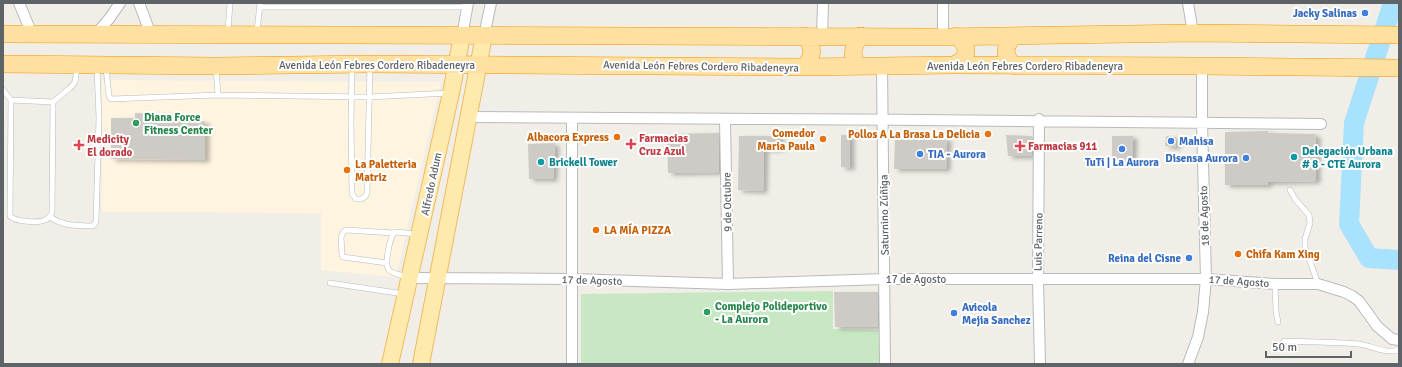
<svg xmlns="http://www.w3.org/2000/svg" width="1402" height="367" viewBox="0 0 1402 367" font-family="Signika,sans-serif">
<defs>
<filter id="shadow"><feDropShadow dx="4.5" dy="2.5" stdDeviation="2" flood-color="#0004"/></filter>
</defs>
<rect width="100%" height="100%" fill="#f1eee7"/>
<path fill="#fef4df" d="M102,80l339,2 -45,195 -75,-7v-57l-219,-1z"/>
<path fill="#c8e8c4" d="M833,291v38l46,1v34h-298v-70z"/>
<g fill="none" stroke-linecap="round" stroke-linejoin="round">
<path stroke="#a9e2ff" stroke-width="20" d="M1393,3l-39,120 -5,101 20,34 30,2"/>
</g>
<path fill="#cecbc6" filter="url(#shadow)" d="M135,113l45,1v7h25v39l-94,-1v-41h24z
M1268,131v2l48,1v47l-48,1v3h-43v-53z
M719,133v39l-51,1 -1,-39z
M841,135h9v33l-9,-1z
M1006,135l26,1 -1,20h-23z
M739,136h41v13h-16l-1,42 -25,-1z
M1112,136h21l-1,26 -20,1z
M1166,136l10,1v10l-11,-1z
M895,138h52l-1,31h-52z
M555,143l-2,36h-24l-1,-35z
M834,292h44v35h-43z"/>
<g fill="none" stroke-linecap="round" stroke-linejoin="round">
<g stroke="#b7babe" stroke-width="6">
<path id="service" d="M259,7h208
M228,31l2,-28
M257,32l3,-29
M352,67l-1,55 1,72 4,5h5l4,-2 2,-4 3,-126
M106,68l3,28 2,3 107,-4 151,2 81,-4
M216,68l2,27
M3,90l8,10 42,2 17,-14 5,-6 2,-14
M11,100l-1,116c5,6 28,7 35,4 4,-1 5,-4 7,-7l1,-111
M1290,190l5,9 14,16 1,8 -5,16v8l13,37
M50,217c15,10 25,8 43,9l3,-4 3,-104 -2,-50
M387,263l-44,-6 -1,-2 -1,-18 3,-6 3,-1 46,3
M407,277c-5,-2 -14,-3 -18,-7 -5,-5 1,-35 6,-38l22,2
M330,283l74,11
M1275,284l1,28 2,10
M1284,341c25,1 50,1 75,3 13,2 27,10 40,6"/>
</g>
<g stroke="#b7babe" stroke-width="12">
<path id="minor" d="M19,3l13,31
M139,3l12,32
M1188,3l5,30
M95,35l14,-16 11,-16
M462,36l6,-33
M484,36l7,-33
M822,36l1,-33
M943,37v-34
M882,66l3,298
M468,117c284,3 569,2 853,7
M1039,119l-1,161 2,84
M725,120l3,164
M410,278l162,1 156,5 157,-5h321l69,5h43l26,8 8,4 7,5 18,25 15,13 7,1
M572,364v-246
M1188,364l10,-27 5,-25 3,-33 -4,-157v-56"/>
</g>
<g stroke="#f2bb5f" stroke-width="18">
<path id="primary" d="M390,364l61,-271 11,-57
M421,364l63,-328"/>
</g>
<g stroke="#f89300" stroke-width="18">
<path id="trunk" d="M3,34l940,3 250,-4 206,2
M1013,37c-10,11 -9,20 2,29
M3,64l213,2 154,-2 434,3 150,-2 248,1 197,2
M954,65c15,-7 16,-19 2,-29
M857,66c-6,-11 -5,-20 4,-30
M804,67c10,-10 10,-20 1,-31"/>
</g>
<use href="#service" stroke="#fff" stroke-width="5"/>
<use href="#minor" stroke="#fff" stroke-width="10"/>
<use href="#primary" stroke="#ffeaae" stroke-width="16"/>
<use href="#trunk" stroke="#fee1a0" stroke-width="17"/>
</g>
<g fill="#3f7fe0" stroke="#fff" stroke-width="1.5">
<circle cx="1365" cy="13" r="4"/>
<circle cx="1171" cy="141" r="4"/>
<circle cx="1122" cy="149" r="4"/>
<circle cx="920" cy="154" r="4"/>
<circle cx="1246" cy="158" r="4"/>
<circle cx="1189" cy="258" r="4"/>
<circle cx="954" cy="313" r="4"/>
</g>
<g fill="#2e9e5b" stroke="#fff" stroke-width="1.5">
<circle cx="136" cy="123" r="4"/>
<circle cx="707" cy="312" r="4"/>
</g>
<g fill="#e8710a" stroke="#fff" stroke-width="1.5">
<circle cx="988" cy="134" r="4"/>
<circle cx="617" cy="137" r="4"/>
<circle cx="823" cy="139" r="4"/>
<circle cx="347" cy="170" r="4"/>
<circle cx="596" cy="230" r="4"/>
<circle cx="1238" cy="254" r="4"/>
</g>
<g fill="#e0444e" stroke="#fff" stroke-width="1.5">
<path d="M629 138h4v4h4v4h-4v4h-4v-4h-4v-4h4z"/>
<path d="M77 139h4v4h4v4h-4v4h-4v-4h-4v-4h4z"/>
<path d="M1018 140h4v4h4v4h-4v4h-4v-4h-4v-4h4z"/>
</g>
<g fill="#0f9aa8" stroke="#fff" stroke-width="1.5">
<circle cx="1294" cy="157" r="4"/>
<circle cx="541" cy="162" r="4"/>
</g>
<g text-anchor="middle" stroke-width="4" stroke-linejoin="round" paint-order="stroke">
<g font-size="11" font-weight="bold" fill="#366cbe" stroke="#fff" text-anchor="end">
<text x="1357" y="17">Jacky Salinas</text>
<text x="1179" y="145" text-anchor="start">Mahisa</text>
<text x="928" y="158" text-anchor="start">TIA - Aurora</text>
<text x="1238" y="162">Disensa Aurora</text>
<text x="1122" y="166" text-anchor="middle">TuTi | La Aurora</text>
<text x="1181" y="262">Reina del Cisne</text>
<text x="962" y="311" text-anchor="start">Avicola<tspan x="962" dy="13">Mejia Sanchez</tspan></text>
</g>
<g font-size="11" fill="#5e6367" stroke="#fff">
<text x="377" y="69">Avenida León Febres Cordero Ribadeneyra</text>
<text transform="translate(701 66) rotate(1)" y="4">Avenida León Febres Cordero Ribadeneyra</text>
<text x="1025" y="70">Avenida León Febres Cordero Ribadeneyra</text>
<text transform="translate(431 184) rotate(-78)" y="4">Alfredo Adum</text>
<text transform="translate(727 202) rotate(-91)" y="4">9 de Octubre</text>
<text transform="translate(884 215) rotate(-91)" y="4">Saturnino Zúñiga</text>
<text transform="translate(1204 216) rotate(-92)" y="4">18 de Agosto</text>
<text transform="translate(1038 242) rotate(-89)" y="4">Luis Parreno</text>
<text x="916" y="283">17 de Agosto</text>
<text transform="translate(592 280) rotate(2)" y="4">17 de Agosto</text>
<text transform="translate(1239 281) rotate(4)" y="4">17 de Agosto</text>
</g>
<g font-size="11" font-weight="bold" fill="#27864d" stroke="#fff" text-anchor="start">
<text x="144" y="121">Diana Force<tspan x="144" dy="13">Fitness Center</tspan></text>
<text x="715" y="310">Complejo Polideportivo<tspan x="715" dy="13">- La Aurora</tspan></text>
</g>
<g font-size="11" font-weight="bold" fill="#c56008" stroke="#fff" text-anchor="end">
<text x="815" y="137">Comedor<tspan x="815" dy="13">Maria Paula</tspan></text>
<text x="980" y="138">Pollos A La Brasa La Delicia</text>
<text x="609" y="141">Albacora Express</text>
<text x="355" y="168" text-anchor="start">La Paletteria<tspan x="355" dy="13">Matriz</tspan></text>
<text x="604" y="234" text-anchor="start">LA MÍA PIZZA</text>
<text x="1246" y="258" text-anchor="start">Chifa Kam Xing</text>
</g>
<g font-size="11" font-weight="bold" fill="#be3a42" stroke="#fff" text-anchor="start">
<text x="639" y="142">Farmacias<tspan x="639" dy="13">Cruz Azul</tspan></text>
<text x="87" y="143">Medicity<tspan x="87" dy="13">El dorado</tspan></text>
<text x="1028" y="150">Farmacias 911</text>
</g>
<g font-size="11" font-weight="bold" fill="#0d838f" stroke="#fff" text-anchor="start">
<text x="1302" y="155">Delegación Urbana<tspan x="1302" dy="13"># 8 - CTE Aurora</tspan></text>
<text x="549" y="166">Brickell Tower</text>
</g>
</g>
<rect width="1402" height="367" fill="none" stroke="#5e6367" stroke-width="8"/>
<path d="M1266 351v6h85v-6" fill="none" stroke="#5e6367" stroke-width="2"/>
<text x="1272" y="351" font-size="12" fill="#5e6367" stroke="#ffffff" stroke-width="3" paint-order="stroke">50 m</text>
</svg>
